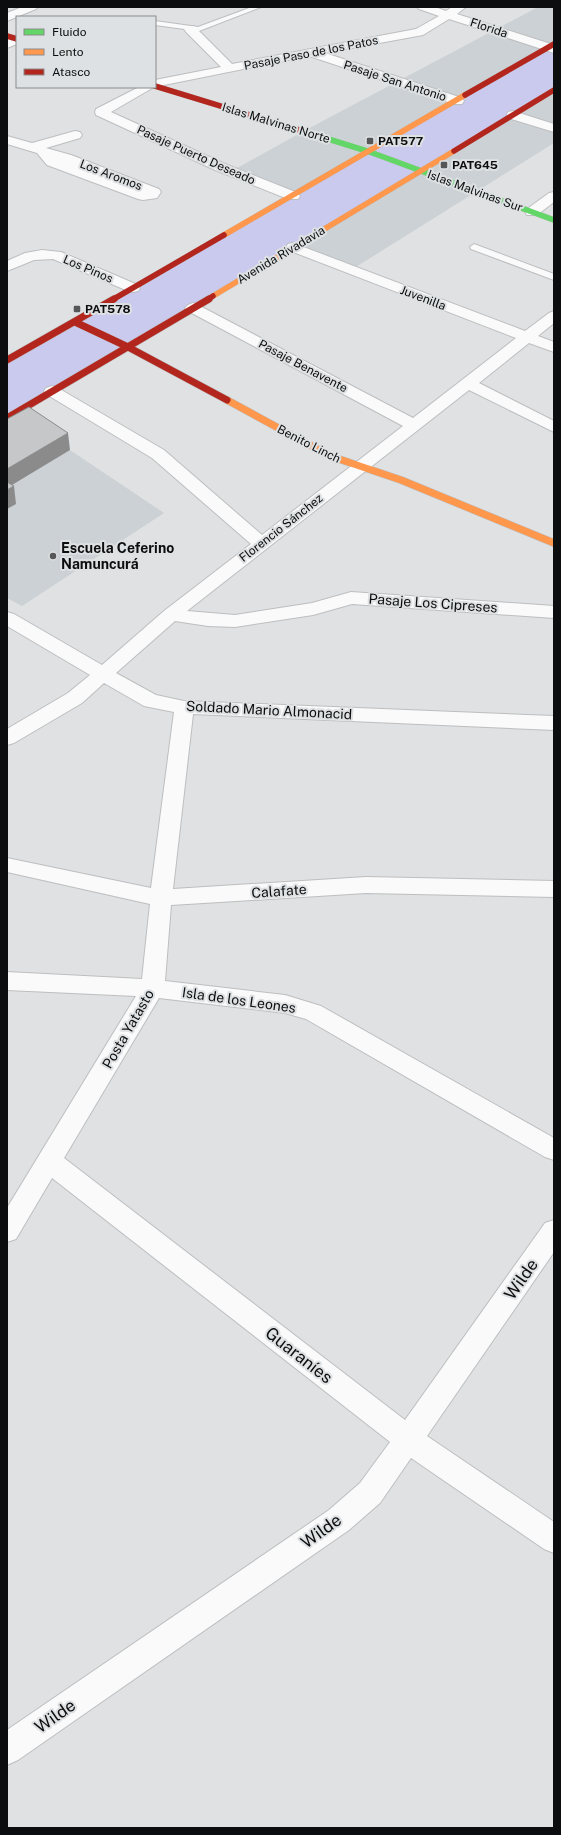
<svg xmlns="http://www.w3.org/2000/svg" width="561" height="1835" viewBox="0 0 561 1835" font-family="'Public Sans',sans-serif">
<rect width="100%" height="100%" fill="#dfe1e2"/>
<path fill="#cbd1d4" d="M538,7h16v136l-203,127 -58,-23v-51l-63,-24 72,-40z
M31,424l133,89 -142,93 -15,-8v-160z"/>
<path fill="#cac9ee" d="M554,44v46l-547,328v-58z"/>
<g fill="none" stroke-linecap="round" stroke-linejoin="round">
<g stroke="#bdbebf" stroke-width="2">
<path id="lane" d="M252,7h9l-62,24 -44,-6v-4l43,6z
M474,244l80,30v6l-83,-31 -1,-2z"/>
</g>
<g stroke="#bdbebf" stroke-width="2">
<path id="street" d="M22,7h16l-2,2 -29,12v-8z
M417,7h18l11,4 6,-4h14l-9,7 97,31v8l-105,-34 -26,16 -98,18 137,45 2,3 -2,3h-8l-145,-48 -155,31 -43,25 114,52 73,29 2,3 -2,3h-10l-73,-29 -119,-55 -1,-3 1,-3 43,-22h16v-7l66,-13 -35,-35 -2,-3 2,-3h8l38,38 184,-35 23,-13 -20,-7z
M17,35v9l-10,4v-9z
M513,111l41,13v8l-46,-14 -1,-3 1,-3z
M75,131l5,1 2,3 -2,3 -34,10 25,7 88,34 2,3 -4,6 -14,2 -5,-1 -91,-34 -10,-12 -30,-9v-8l25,7z
M554,192v10l-17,13h-10l-2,-3 2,-3 22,-16z
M293,243l232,88 24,-18 5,-2v12l-16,13 16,6v10l-25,-9 -50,40 75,38v11l-85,-42 -282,221 48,4 77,-12 39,-11 203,14v12l-202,-14 -39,11 -78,12 -27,-1 -33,-5 -59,52 40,22 28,6 370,15v14l-361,-16 -20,175 193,-12 188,4v16l-188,-4 -195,12 -6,76 120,14 36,11 233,132v22l-9,-3 -239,-138 -21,-6 -126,-15 -95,160 341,262 140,-197 9,-3v32l-127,184 127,86v31l-10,-4 -133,-91 -31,45 -31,27 -331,230 -11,5v-35l322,-220 31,-27 30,-41 -338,-264 -36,61 -9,3v-34l129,-212 -129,-6v-18l135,7 8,-75 -143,-32v-14l144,30 23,-176 -30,-6 -40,-23 -22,20 -68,40 -7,2v-16l61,-36 22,-18 -83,-49v-14l7,2 88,51 62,-54 87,-67 -99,-86 -106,-64 -2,-3 2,-3 6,-2 6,2 106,62 98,85 141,-109 -215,-115 -3,-3 3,-3 5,-2 5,2 215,113 103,-80 -228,-88 -2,-3 2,-3z
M42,250l19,2 77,33 2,3 -2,3 -5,1 -5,-1 -75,-32 -19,1 -27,11v-10l18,-8z"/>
</g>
<g stroke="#bdbebf" stroke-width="6">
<path id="fast" d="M309,133l61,19 184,68"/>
</g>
<g stroke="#bdbebf" stroke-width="6">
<path id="slow-far1" d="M224,235l241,-140
M213,296l241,-145"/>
</g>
<g stroke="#bdbebf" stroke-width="8">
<path id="slow" d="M227,400l103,56 71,24 153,63"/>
</g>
<g stroke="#bdbebf" stroke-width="6">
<path id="jam-far1" d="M7,36l10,3
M155,86l154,47
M465,95l89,-51
M454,151l100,-61
M112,300l112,-65
M207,300l6,-4"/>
</g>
<g stroke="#bdbebf" stroke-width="8">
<path id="jam" d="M75,322l53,25 99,53
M7,360l107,-61
M7,418l202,-119"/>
</g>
<use href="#lane" fill="#fafafb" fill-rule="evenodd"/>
<use href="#street" fill="#fafafb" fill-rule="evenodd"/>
<use href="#fast" stroke="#63d668" stroke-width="5.5"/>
<use href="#slow-far1" stroke="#ff974d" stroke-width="5.5"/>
<use href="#slow" stroke="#ff974d" stroke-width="7"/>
<use href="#jam-far1" stroke="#b3261e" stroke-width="5.5"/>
<use href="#jam" stroke="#b3261e" stroke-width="7"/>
</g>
<path fill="#8b8b8c" d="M68,433l2,17 -63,38v-19z
M14,486l2,18 -9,5v-19z"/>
<path fill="#c6c7c8" stroke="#8b8b8c" d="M29,407l39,26 -61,36v-50z
M7,482l7,4 -7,4z"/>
<g fill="#565758" stroke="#dee1e3" stroke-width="1.5">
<rect x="366" y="137" width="8" height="8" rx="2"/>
<rect x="440" y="161" width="8" height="8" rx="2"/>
<rect x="73" y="305" width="8" height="8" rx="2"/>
<circle cx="53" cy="556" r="4"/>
</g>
<g text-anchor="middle" stroke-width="4" stroke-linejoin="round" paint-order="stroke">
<g font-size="12" fill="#0c0d0e" stroke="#dee1e3">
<text transform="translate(489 28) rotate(18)" y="4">Florida</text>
<text transform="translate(311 53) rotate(-11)" y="4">Pasaje Paso de los Patos</text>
<text transform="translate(395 81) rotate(18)" y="4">Pasaje San Antonio</text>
<text transform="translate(276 123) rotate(17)" y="4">Islas Malvinas Norte</text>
<text transform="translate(196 155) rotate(24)" y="4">Pasaje Puerto Deseado</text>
<text transform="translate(111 175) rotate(21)" y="4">Los Aromos</text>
<text transform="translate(475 191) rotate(20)" y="4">Islas Malvinas Sur</text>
<text transform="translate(281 255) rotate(-31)" y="4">Avenida Rivadavia</text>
<text transform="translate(88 269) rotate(23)" y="4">Los Pinos</text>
<text transform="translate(423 298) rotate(21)" y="4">Juvenilla</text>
<text transform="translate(303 366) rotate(28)" y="4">Pasaje Benavente</text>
<text transform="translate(309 444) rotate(27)" y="4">Benito Linch</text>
<text transform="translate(281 528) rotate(-38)" y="4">Florencio Sánchez</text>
</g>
<g font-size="12" font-weight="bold" fill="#0c0d0e" stroke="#dee1e3" text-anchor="start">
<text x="378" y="145">PAT577</text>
<text x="452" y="169">PAT645</text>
<text x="85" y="313">PAT578</text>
</g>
<g font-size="14" font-weight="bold" fill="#0c0d0e" stroke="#dee1e3" text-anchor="start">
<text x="61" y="553">Escuela Ceferino<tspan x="61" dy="16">Namuncurá</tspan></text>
</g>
<g font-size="14" fill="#0c0d0e" stroke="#dee1e3">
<text transform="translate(433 603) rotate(4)" y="5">Pasaje Los Cipreses</text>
<text transform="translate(269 710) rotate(3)" y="5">Soldado Mario Almonacid</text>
<text transform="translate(279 891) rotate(-4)" y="5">Calafate</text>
<text transform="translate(239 1000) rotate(8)" y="5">Isla de los Leones</text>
<text transform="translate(128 1029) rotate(-60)" y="5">Posta Yatasto</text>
</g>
<g font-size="17" fill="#0c0d0e" stroke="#dee1e3">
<text transform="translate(521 1279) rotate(-55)" y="6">Wilde</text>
<text transform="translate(299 1355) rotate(38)" y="6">Guaraníes</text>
<text transform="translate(321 1531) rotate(-36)" y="6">Wilde</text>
<text transform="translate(55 1716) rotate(-35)" y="6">Wilde</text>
</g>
</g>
<rect width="561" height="1835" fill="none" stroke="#0c0d0e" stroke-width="16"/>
<rect x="16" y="16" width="140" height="72" fill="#dee1e3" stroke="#8a8c8e"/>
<rect x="24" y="29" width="20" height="6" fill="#63d668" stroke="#8a8c8e"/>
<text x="52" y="36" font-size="12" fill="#0c0d0e">Fluido</text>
<rect x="24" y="49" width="20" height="6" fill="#ff974d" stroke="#8a8c8e"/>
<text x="52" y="56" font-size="12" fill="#0c0d0e">Lento</text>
<rect x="24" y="69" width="20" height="6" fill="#b3261e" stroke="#8a8c8e"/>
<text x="52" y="76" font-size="12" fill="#0c0d0e">Atasco</text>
</svg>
